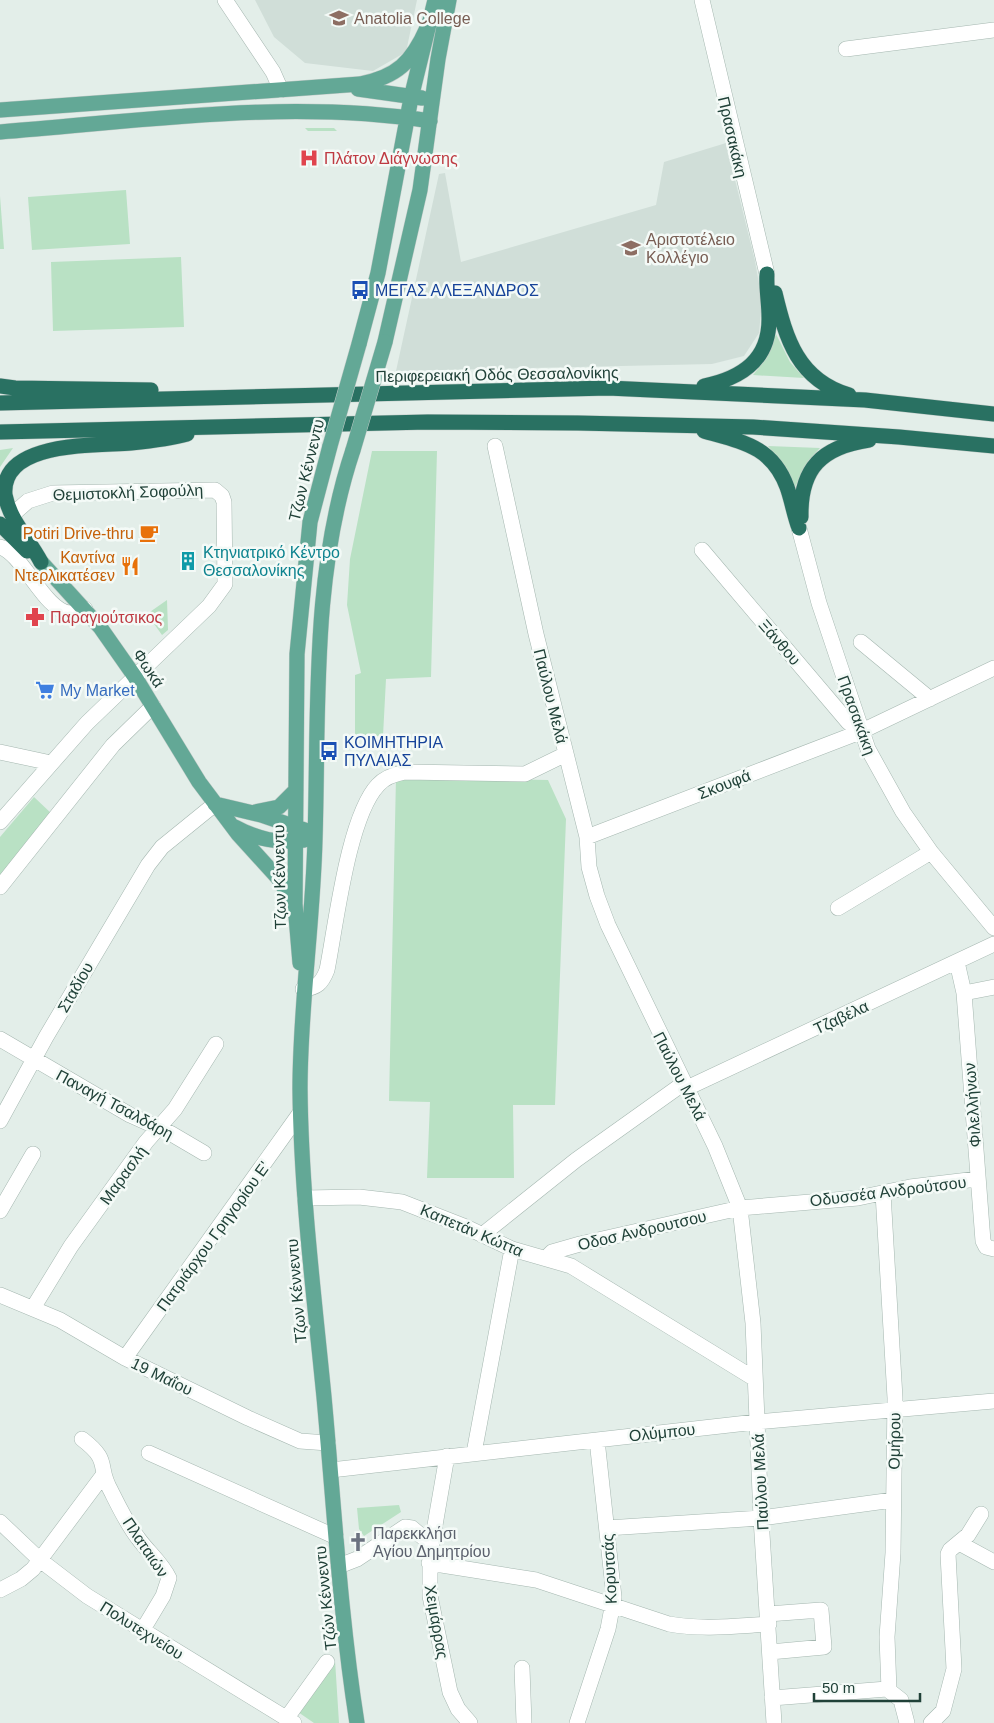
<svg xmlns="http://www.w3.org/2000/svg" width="994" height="1723" viewBox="0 0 994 1723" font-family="Arial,sans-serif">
<rect width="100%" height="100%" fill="#e3eee9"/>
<path fill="#d0ded8" d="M255,0h162l-11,52 -33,19 -68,-8 -31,-26z
M726,143l29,118 7,40 -3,32 -15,23 -32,8 -316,7 43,-197 6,-1 16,89 195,-57 8,-43z"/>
<path fill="#b9e1c4" d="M305,128h29l3,3h-29z
M126,190l4,54 -98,6 -4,-53z
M0,196l4,53h-4z
M181,257l3,70 -131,4 -2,-69z
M776,334l14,28 14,16 -51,-3 13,-16z
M768,446l52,2 -11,12 -14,27 -15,-27z
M13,448l-13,19v-17z
M372,451h65l-6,226 -45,2 -3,57h-28v-61l6,-2 -14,-68 3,-46z
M167,600l1,30 -6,5 -15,-21z
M396,777l152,3 18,39 -11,286h-42l1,73h-87l3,-76 -41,-1z
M34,797l19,18 -53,67v-45z
M399,1505l2,7 -37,24 -5,-7 -2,-21z
M335,1660l4,63h-25l-16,-11z"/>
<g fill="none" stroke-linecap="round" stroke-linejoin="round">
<g stroke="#a5b7b0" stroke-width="16">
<path id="minor" d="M225,0l48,72 8,18
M702,0l65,274
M846,49l148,-19
M495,446l41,188 51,203 2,30 8,29 11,29 107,221 25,62 13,115 8,195 13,205
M799,528l20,75 49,146 35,63 28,40 63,76
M0,547c22,5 45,65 70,66 5,1 10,-2 15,-4
M702,550l146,172 11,9
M861,642l69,57
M0,752l51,11
M0,822l87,-99 122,-117 16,-22 -1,-82 -2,-6 -7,-6 -162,3 -25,8 -16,14
M587,837l273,-105 134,-64
M0,887l113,-142 40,-39
M838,908l93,-56
M957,962l7,31 19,248 3,6 8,2
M303,989c14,-1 19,-6 24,-19 9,-45 21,-153 51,-185 7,-8 17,-11 27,-13l120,2 41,-20
M964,993l30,-6
M0,1039l130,76 40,18 34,20
M687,1088l307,-144
M0,1121l46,-84 102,-172 14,-18 53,-43
M883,1193l12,205 -2,155 -6,84 2,53
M305,1198l54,-1 43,5 64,25 46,22 59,17 184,113
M0,1211l33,-57
M482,1235l94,-75 108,-77
M546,1258l6,-6 28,-8 160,-36 118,-10 52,-11 67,-8
M0,1295l60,25 65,38 123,60 52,23 28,2
M33,1308l38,-62 75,-104 29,-33 41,-65
M125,1358l175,-245
M82,1439c30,23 14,26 29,52 8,16 16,33 27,47 10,14 23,24 31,40l-6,18 -21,35
M149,1453l187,84
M474,1453l38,-204
M447,1456l-17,98v42l20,96 8,17 12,14
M331,1470l425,-48 238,-21
M0,1522l40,38 47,36 207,127
M607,1528l154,-10 132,-18
M959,1543l35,19
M429,1563l107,17 133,44c33,6 66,2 100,0
M339,1566l18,-7 48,-32 7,1 20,17
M0,1590l21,-11 12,-10 71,-95
M768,1614l53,-4 3,37 -54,5
M522,1668l2,55
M772,1698l115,-9 14,11 6,23
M286,1719l41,-57
M577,1723l31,-94 6,-32 -17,-157
M931,1723l12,-12 11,-42 -6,-115 2,-4 18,-15 13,-21"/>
</g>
<g stroke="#c1cac7" stroke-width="16">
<path id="major" d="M358,89l64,9
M0,110l360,-26c37,-7 52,-22 67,-56
M0,132c143,-11 288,-33 430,-11
M385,342l35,-152 18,-131 11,-59
M359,344l19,-71 33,-175 24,-98
M353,450c-42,125 -34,260 -38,389 -2,84 -15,166 -15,250 1,103 14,206 24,308 10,108 16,218 33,326
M41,562l59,65 35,50 64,105 39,52 40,44 16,25
M215,804l46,11 44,15
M255,812l24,-5 17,-17
M235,827c22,12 43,17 69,13
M300,963l-5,-59 2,-250 13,-132 20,-76"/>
</g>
<g stroke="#c1cac7" stroke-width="16">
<path id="highway" d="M775,293c11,46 23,87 74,102
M0,386l15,2 136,2
M704,386c38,-8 66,-26 65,-69 0,-14 -3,-29 -2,-43
M0,403l608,-15 257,12 129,14
M704,431c38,11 68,15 83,56 5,14 7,28 12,41
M0,432l428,-10 150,1 175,4 146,10 95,9
M801,517c-1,-49 21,-70 68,-77
M0,524l27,27
M41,562c-12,-23 -31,-41 -36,-67 -5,-55 93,-49 126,-52 19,-2 38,-4 56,-9"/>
</g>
<use href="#minor" stroke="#fff" stroke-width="15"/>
<use href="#major" stroke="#63a896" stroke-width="15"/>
<use href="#highway" stroke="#297162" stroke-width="15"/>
<g stroke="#c1cac7" stroke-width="16" stroke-linecap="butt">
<path id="major-bridge" d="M330,446l29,-102
M353,450l32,-108"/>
</g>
<use href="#major-bridge" stroke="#63a896" stroke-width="15"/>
</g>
<defs>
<g id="school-bare" transform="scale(1.5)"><path d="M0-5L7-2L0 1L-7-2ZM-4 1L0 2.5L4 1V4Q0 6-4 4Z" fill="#8d6e63" stroke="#f4faf7" stroke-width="2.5" paint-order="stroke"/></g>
<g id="hospital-bare" transform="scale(1.5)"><path d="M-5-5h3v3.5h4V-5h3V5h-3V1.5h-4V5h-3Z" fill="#e0444e" stroke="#f4faf7" stroke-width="2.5" paint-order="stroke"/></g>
<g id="bus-bare" transform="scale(1.5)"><path d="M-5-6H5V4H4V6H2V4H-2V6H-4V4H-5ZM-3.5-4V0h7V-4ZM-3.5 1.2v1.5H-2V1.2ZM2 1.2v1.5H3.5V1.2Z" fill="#1a4fb4" stroke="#f4faf7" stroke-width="2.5" paint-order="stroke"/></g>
<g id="cafe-bare" transform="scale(1.5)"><path d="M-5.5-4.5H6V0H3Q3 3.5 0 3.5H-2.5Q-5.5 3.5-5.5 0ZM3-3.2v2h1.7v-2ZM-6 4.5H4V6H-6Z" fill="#e8710a" stroke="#f4faf7" stroke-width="2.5" paint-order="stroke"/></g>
<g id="building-bare" transform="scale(1.5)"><path d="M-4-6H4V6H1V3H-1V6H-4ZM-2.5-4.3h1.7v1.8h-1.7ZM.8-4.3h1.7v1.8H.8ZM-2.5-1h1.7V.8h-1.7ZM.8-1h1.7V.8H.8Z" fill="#0f9aa8" stroke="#f4faf7" stroke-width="2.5" paint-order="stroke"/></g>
<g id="restaurant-bare" transform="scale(1.5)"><path d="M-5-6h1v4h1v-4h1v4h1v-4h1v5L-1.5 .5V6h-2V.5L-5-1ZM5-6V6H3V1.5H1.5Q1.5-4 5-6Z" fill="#e8710a" stroke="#f4faf7" stroke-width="2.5" paint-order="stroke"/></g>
<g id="pharmacy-bare" transform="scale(1.5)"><path d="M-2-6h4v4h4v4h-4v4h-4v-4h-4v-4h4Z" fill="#e0444e" stroke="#f4faf7" stroke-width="2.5" paint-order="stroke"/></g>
<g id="supermarket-bare" transform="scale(1.5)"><path d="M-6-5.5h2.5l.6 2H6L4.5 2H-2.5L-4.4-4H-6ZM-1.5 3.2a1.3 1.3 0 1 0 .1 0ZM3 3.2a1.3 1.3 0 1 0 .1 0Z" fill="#3f7fe0" stroke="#f4faf7" stroke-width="2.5" paint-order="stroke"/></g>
<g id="church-bare" transform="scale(1.5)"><path d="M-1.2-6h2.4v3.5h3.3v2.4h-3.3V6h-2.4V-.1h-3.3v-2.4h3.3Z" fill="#6b7280" stroke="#f4faf7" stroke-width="2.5" paint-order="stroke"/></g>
</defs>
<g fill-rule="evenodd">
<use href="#school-bare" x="339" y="18"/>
<use href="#hospital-bare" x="309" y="158"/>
<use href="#school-bare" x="631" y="248"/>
<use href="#bus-bare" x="360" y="290"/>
<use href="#cafe-bare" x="149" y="533"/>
<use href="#building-bare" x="188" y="561"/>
<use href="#restaurant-bare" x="130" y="566"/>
<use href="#pharmacy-bare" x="35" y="617"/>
<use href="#supermarket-bare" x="45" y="690"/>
<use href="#bus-bare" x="329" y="751"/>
<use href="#church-bare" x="358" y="1542"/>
</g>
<g text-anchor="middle" stroke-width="5" stroke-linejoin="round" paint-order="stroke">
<g font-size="16" fill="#785e54" stroke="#f4faf7" text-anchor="start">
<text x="354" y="24">Anatolia College</text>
<text x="646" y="245">Αριστοτέλειο<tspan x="646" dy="18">Κολλέγιο</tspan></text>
</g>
<g font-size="16" fill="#204138" stroke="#f4faf7">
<text transform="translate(733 137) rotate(77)" y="6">Πρασακάκη</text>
<text transform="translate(497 374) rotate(-1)" y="6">Περιφερειακή Οδός Θεσσαλονίκης</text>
<text transform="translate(306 470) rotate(-76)" y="6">Τζων Κέννεντυ</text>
<text transform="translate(128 492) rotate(-2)" y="6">Θεμιστοκλή Σοφούλη</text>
<text transform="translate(780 642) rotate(49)" y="6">Ξάνθου</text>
<text transform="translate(149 668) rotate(56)" y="6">Φωκά</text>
<text transform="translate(551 696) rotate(76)" y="6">Παύλου Μελά</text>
<text transform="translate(857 715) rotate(70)" y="6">Πρασακάκη</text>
<text transform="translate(724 784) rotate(-21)" y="6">Σκουφά</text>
<text transform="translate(279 877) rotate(-91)" y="6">Τζων Κέννεντυ</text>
<text transform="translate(75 987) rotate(-60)" y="6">Σταδίου</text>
<text transform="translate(841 1017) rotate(-25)" y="6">Τζαβέλα</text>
<text transform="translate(680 1076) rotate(63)" y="6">Παύλου Μελά</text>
<text transform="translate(115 1104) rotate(28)" y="6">Παναγή Τσαλδάρη</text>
<text transform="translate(972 1105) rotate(-94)" y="6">Φιλελλήνων</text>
<text transform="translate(123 1175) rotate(-54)" y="6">Μαρασλή</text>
<text transform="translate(888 1191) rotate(-7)" y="6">Οδυσσέα Ανδρούτσου</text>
<text transform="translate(472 1230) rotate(23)" y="6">Καπετάν Κώττα</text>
<text transform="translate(642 1230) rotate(-13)" y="6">Οδοσ Ανδρουτσου</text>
<text transform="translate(213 1236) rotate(-54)" y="6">Πατριάρχου Γρηγορίου Ε'</text>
<text transform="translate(296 1291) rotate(-95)" y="6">Τζων Κέννεντυ</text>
<text transform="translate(162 1376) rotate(26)" y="6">19 Μαΐου</text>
<text transform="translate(662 1432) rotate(-6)" y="6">Ολύμπου</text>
<text transform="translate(894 1441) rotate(-89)" y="6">Ομήρου</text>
<text transform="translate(760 1482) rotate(-93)" y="6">Παύλου Μελά</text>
<text transform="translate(146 1547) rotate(56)" y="6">Πλαταιών</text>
<text transform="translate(609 1569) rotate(-93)" y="6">Κορυτσάς</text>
<text transform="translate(325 1598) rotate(-96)" y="6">Τζών Κέννεντυ</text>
<text transform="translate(437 1622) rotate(80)" y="6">Χειμάρρας</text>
<text transform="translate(142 1630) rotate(32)" y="6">Πολυτεχνείου</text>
</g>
<g font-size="16" fill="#be3a42" stroke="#f4faf7" text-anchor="start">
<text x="324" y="164">Πλάτον Διάγνωσης</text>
<text x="50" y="623">Παραγιούτσικος</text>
</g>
<g font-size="16" fill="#164399" stroke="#f4faf7" text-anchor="start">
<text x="375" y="296">ΜΕΓΑΣ ΑΛΕΞΑΝΔΡΟΣ</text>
<text x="344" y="748">ΚΟΙΜΗΤΗΡΙΑ<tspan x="344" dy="18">ΠΥΛΑΙΑΣ</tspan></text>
</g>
<g font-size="16" fill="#c56008" stroke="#f4faf7" text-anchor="end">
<text x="134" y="539">Potiri Drive-thru</text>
<text x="115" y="563">Καντίνα<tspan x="115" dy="18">Ντερλικατέσεν</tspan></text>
</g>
<g font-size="16" fill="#0d838f" stroke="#f4faf7" text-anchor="start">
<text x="203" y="558">Κτηνιατρικό Κέντρο<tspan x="203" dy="18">Θεσσαλονίκης</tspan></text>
</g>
<g font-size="16" fill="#366cbe" stroke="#f4faf7" text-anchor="start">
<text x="60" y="696">My Market</text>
</g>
<g font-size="16" fill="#5b616d" stroke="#f4faf7" text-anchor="start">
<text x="373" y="1539">Παρεκκλήσι<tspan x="373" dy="18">Αγίου Δημητρίου</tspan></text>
</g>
</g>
<path d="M814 1693v8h106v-8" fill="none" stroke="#204138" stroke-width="2.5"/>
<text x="822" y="1693" font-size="15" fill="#204138" stroke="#f4faf7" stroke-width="4" paint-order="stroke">50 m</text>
</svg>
